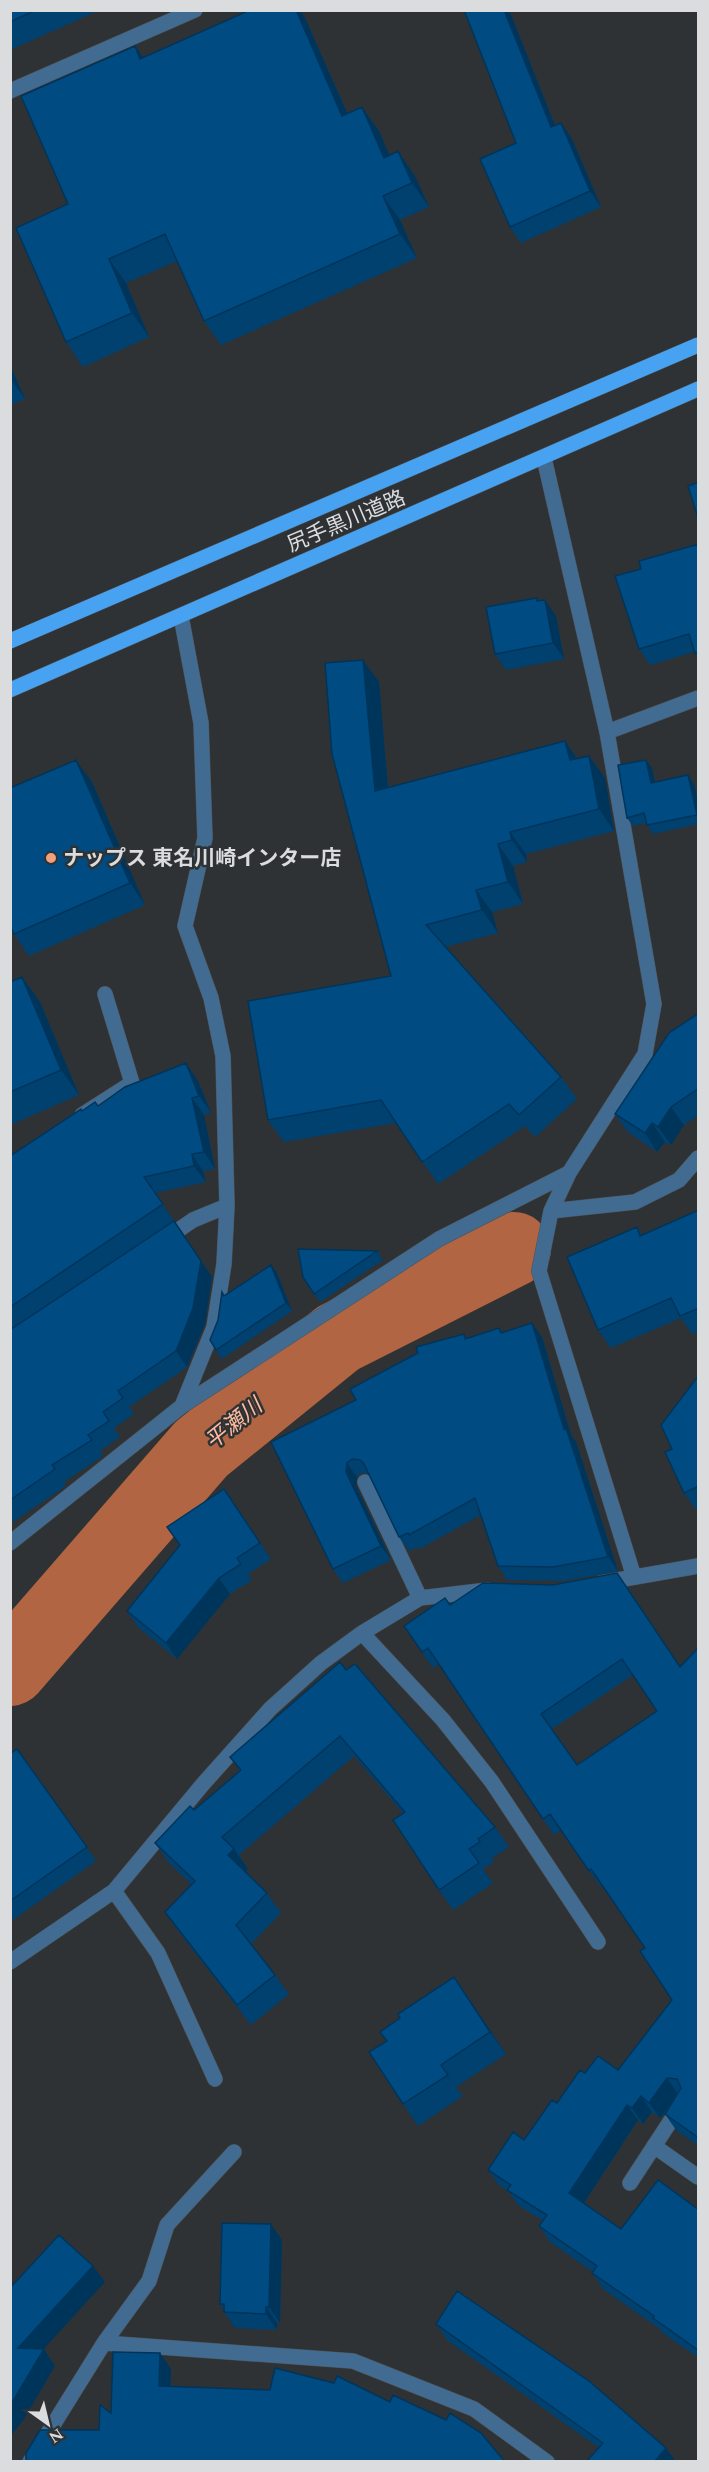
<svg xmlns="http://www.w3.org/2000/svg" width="709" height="2472" viewBox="0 0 709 2472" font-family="Spectral,'Noto Sans JP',serif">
<rect width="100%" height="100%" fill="#2f3234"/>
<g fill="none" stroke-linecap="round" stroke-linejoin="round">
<path stroke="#b26542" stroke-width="74" d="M10,1669l191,-220 137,-111 176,-89"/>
<g stroke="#4e5153" stroke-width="16">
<path id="lane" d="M10,91l185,-81
M82,1115l50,-32 -27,-89
M365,1482l55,116
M630,2183l51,-78"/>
</g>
<g stroke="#4e5153" stroke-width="16">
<path id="street" d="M544,458l63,274 47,272 -9,50 -76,119 -18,38 -12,60 95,306
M181,616l20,107 4,115 -20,88 26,72 12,58 4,150 -3,58 -10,63 -32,79
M607,732l91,-34
M551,1211l84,-9 44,-22 19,-22
M164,1240l29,-20 34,-14
M10,1543l172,-137 257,-167 130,-66
M601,1583l97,-17
M362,1633l81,87 49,62 106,160
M114,1891l44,62 57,126
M10,1962l104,-71 89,-107 67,-75 51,-46 41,-30 58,-35 68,-8
M654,2146l44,31
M104,2343l249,18 121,48 73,53
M30,2462l74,-119 45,-62 18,-56 67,-73"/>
</g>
<g stroke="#4e5153" stroke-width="16">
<path id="primary" d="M10,641l688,-296
M10,690l688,-301"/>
</g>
<use href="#lane" stroke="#426b92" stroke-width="15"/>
<use href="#street" stroke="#426b92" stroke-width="15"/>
<use href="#primary" stroke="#47a2f1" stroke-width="15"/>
</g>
<path fill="#004170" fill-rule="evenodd" d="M10,10h90l-90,40z
M250,10h50l5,8 42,95 15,-6 17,24 10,24 9,-4 17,25 14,31 -29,13 17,38 -196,87 -17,-24 -27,-60 -51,22 23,54 -66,30 -17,-25 2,-138 75,-146z
M509,10l46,115 6,-2 11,16 29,68 -80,36 -11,-16 6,-84z
M10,365l15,34 -15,6z
M699,544v114l-5,-6 -44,13 -11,-16 2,-80z
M537,598l19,18 8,43 -58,11 -11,-16z
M363,660l16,22 9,106 177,-47 12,17 12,-2 16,22 9,53 -88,23 1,8 -14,4 10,38 -31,8 6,21 -53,14 116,130 16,22 -42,38 -10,-11 -87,58 -42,-61 -112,19 -16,-22 123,-144z
M652,768l3,15 33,-8 6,9 5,20v20l-46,10 -6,-9 -1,-2 -13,3 -6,-8z
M92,782l53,123 -116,51 -15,-22z
M22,977l18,25 39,93 -69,30v-143z
M699,1013v102l-15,10 -13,20 -6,-3 -8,10 -29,-20 -13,-18z
M197,1079l14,33 -7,3 11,54 -12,2 3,11 -51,11 57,84 -7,47 -18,43 -58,40 5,7 -20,14 6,9 -20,14 3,5 -39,26 2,4 -56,38v-368l72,-45z
M699,1210v122l-7,2 -11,-16 -70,30 -13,-18 39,-103 5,8z
M377,1251l6,9 -63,42 -17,-25z
M271,1265l6,8 15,38 -70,48 -6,-9 2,-30 6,-24z
M499,1328l4,4 39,5 29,98 5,7 42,129 -55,10 -56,-1 -9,-14 -17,-51 -62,34 -1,-2 -9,4 -10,-14 -30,-63 -8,-1 -4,4 -1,9 35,74 -48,23 -10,-14 -62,-127 85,-42 108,-66 3,4z
M699,1375v135l-2,1 -13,-18 -12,-44z
M224,1489l47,70 -23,15 4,6 -22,14 -53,65 -39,-32 -11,-16z
M450,1605l231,62 18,-20v499l-23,-16 -11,-16 8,-12 -13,16 -8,-6 -9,12 -5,-4 -54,83 37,26 78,-19v148l-35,-24 -4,-5 -57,-40 -11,-16 1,-1 -43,-30 -11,-16 4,-5 -25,-16 -9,-13 -10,-7 -11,-15 36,-30 61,-67 33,-3 54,-70 -27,-52 -43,-63 -2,1 -39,-56 -7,5 -116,-171 -5,4 -29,-42zM633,1675l24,36 -80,54 -25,-36z
M346,1670l149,157 14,20 -17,11 2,4 -11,7 10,14 -40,27 -14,-20 -36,-77 -49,-57 -115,99 9,14 -3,3 22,21 14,20 -30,31 24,31 14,19 -38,31 -72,-93 -14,-20 26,-28 -22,-21 -14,-20 85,-72 -10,-14z
M17,1749l79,112 -86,61v-168z
M469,1999l37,55 -50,33 7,9 -45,30 -15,-22z
M282,2240l-2,83h-3v7l-42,-2 -11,-16v-2l-4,-6z
M436,2324l240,138 -78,-15 -151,-107z"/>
<path fill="#00355b" d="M296,10h4l5,8 54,122 -17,-24z
M504,10h5l53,133 -11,-16z
M135,46l17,24 -12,-11z
M362,107l17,24 22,51 -17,-24z
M561,123l11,16 29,68 -11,-16z
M398,151l17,25 14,31 -17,-24z
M383,196l17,24 17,38 -17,-24z
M109,259l17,24 23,54 -17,-24z
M10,365l15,34 -15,-21z
M537,598l10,15 -2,-13 11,16 8,43 -11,-16 -16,-42z
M363,660l16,22 11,132 -15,-23z
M565,741l15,22 -10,-3z
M589,756l16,22 9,53 -15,-22z
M76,760l16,22 53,123 -15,-22z
M646,760l6,8 5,24 -6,-9z
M688,775l6,9 5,20v13l-2,-2z
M510,832l16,22 1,8 -15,-22z
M498,844l15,22 10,38 -15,-22z
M476,890l16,22 6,21 -16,-23z
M22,977l18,25 39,93 -18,-25z
M186,1063l11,16 14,33 -12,-16z
M192,1098l12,17 11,54 -11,-17z
M671,1107l13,18 -13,20 -13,-18z
M652,1123l13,19 -8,10 -12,-19z
M192,1154l11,17 3,11 -12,-16z
M174,1221l38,56 -7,47 -18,43 -11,-16z
M271,1265l6,8 15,38 -6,-8z
M532,1323l10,14 29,98 5,7 42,129 -10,-14 -44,-128z
M347,1463l10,14 -1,9 35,74 -10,-14 -35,-74z
M219,1578l11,16 -53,65 -11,-16z
M234,1849l14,20 -6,6 -14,-20z
M454,1977l15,22 37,55 -16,-22z
M667,2078l11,16 -18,24 -11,-15z
M641,2096l11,16 -9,12 -11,-16z
M627,2105l11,15 -58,89 -11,-16z
M271,2224l11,16 -2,83 -11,-16z
M93,2266l12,16 -76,83 -11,-17z
M10,2274l1,2 9,31 -10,-14z
M266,2307l11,16v7l-11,-16z
M44,2349l11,17 -31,53 -14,18v-31z
M160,2353l11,16 -1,33 -11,-16z
M666,2448l10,14h-22z"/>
<path fill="#004c82" stroke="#00355b" stroke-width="1.5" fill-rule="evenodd" d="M10,10h26l-26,12z
M250,10h46l46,106 20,-9 22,51 14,-7 14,32 -29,13 17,38 -196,87 -39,-87 -56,25 23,54 -66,29 -50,-114 52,-24 -47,-108 114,-50 5,13z
M464,10h40l47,117 10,-4 29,68 -80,36 -30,-68 36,-16z
M699,482v39l-11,-35z
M699,544v108l-4,1 -6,-19 -50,15 -24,-73 26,-7 -2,-8z
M537,598v3l8,-1 8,43 -58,11 -9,-47z
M363,660l12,131 190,-50 5,19 19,-4 10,53 -89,23 2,8 -14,4 10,38 -32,8 6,20 -56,15 135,152 -42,38 -10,-11 -87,58 -41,-62 -113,20 -20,-119 143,-25 -59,-222 -7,-91z
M76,760l54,123 -116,51 -4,-8v-138z
M646,760l5,23 37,-8 9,40 -50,10 -3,-12 -17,5 -9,-53z
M22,977l39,93 -51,22v-110z
M699,1013v75l-28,19 -13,20 -6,-4 -7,10 -30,-19 54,-81z
M186,1063l13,33 -7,2 12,54 -12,2 2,12 -50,11 19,27 -153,103v-151l71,-47 1,2 13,-9 3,4 27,-19z
M699,1210v98l-19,8 -9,-18 -73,32 -31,-73 70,-30 3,9z
M174,1221l27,40 -8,47 -17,43 -58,40 5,7 -20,14 6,9 -21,14 4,5 -40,25 3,4 -45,31v-170z
M298,1249l79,2 -63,43 -11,-17z
M271,1265l15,38 -70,47 -6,-10 8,-20 4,-28 2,4z
M532,1323l32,106 2,-1 42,129 -55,10 -55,-1 -23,-68 -66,37 -1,-2 -9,4 -35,-73 -4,-4 -8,-1 -5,4 -1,9 35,74 -48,23 -62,-127 85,-42 -6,-11 68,-36 -2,-6 48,-13 1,5 34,-11 2,5z
M699,1375v111l-15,7 -19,-41 7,-3 -11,-24z
M224,1489l36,54 -23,15 4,6 -22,14 -53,65 -39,-32 53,-66 -13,-18z
M617,1573l63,94 19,-20v491l-34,-24 16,-26 -4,-9 -10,-1 -18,25 -8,-7 -9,12 -5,-3 -58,88 52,36 37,-49 41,30 -1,140 -45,-32 1,-2 -62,-43 5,-7 -58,-40 8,-11 -40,-25 4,-5 -23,-15 25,-38 11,8 28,-40 5,3 23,-33 5,3 13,-17 20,14 54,-70 -32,-49 5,-3 -54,-79 -2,2 -39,-57 -7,5 -115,-171 -6,4 -18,-26 41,-28 5,7 33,-22 70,2zM622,1659l35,52 -80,54 -36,-51z
M340,1662l6,8 9,-6 140,163 -17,12 2,3 -11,7 10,14 -40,27 -46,-70 12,-8 -65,-76 -118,101 12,12 -6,6 39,38 -31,32 39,50 -38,30 -72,-93 30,-31 -40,-38 35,-37 4,4 47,-40 -11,-13z
M17,1749l70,98 -77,54v-147z
M454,1977l36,55 -49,33 7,10 -45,29 -34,-52 18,-11 -7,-9 20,-14 -2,-4z
M222,2223l49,1 -2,83h-3v7l-42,-2v-8h-4z
M59,2235l34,31 -75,82 26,1 -34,57v-118z
M457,2291l132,90 77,67 -12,14h-68l17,-19 -167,-119z
M113,2352l47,1 -1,33 111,4 5,-22 59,15 3,-7 53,26 3,-7 53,25 4,-7 31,20 24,29h-479v-9l14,-23h59l1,-25 11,8z"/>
<circle fill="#f1a17e" stroke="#2f3234" stroke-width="2" cx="51" cy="858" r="6"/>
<g text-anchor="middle" stroke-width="5" stroke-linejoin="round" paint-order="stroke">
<g font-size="21" fill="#dadcde" stroke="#2f3234">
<text transform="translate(346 521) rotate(-23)" y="7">尻手黒川道路</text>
</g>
<g font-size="21" font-weight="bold" fill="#dadcde" stroke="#2f3234" text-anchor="start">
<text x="63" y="865">ナップス 東名川崎インター店</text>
</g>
<g font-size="22" font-style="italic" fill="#fcbb9f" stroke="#2f3234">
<text transform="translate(233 1423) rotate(-39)" y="8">平瀬川</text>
</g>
</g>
<rect width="709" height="2472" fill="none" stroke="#dadcde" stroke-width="24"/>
<g transform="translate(48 2424) rotate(146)" stroke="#2f3234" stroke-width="4.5" paint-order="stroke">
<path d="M0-4.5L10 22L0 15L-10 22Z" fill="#dadcde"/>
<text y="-9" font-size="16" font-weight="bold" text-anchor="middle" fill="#dadcde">N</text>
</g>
</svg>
